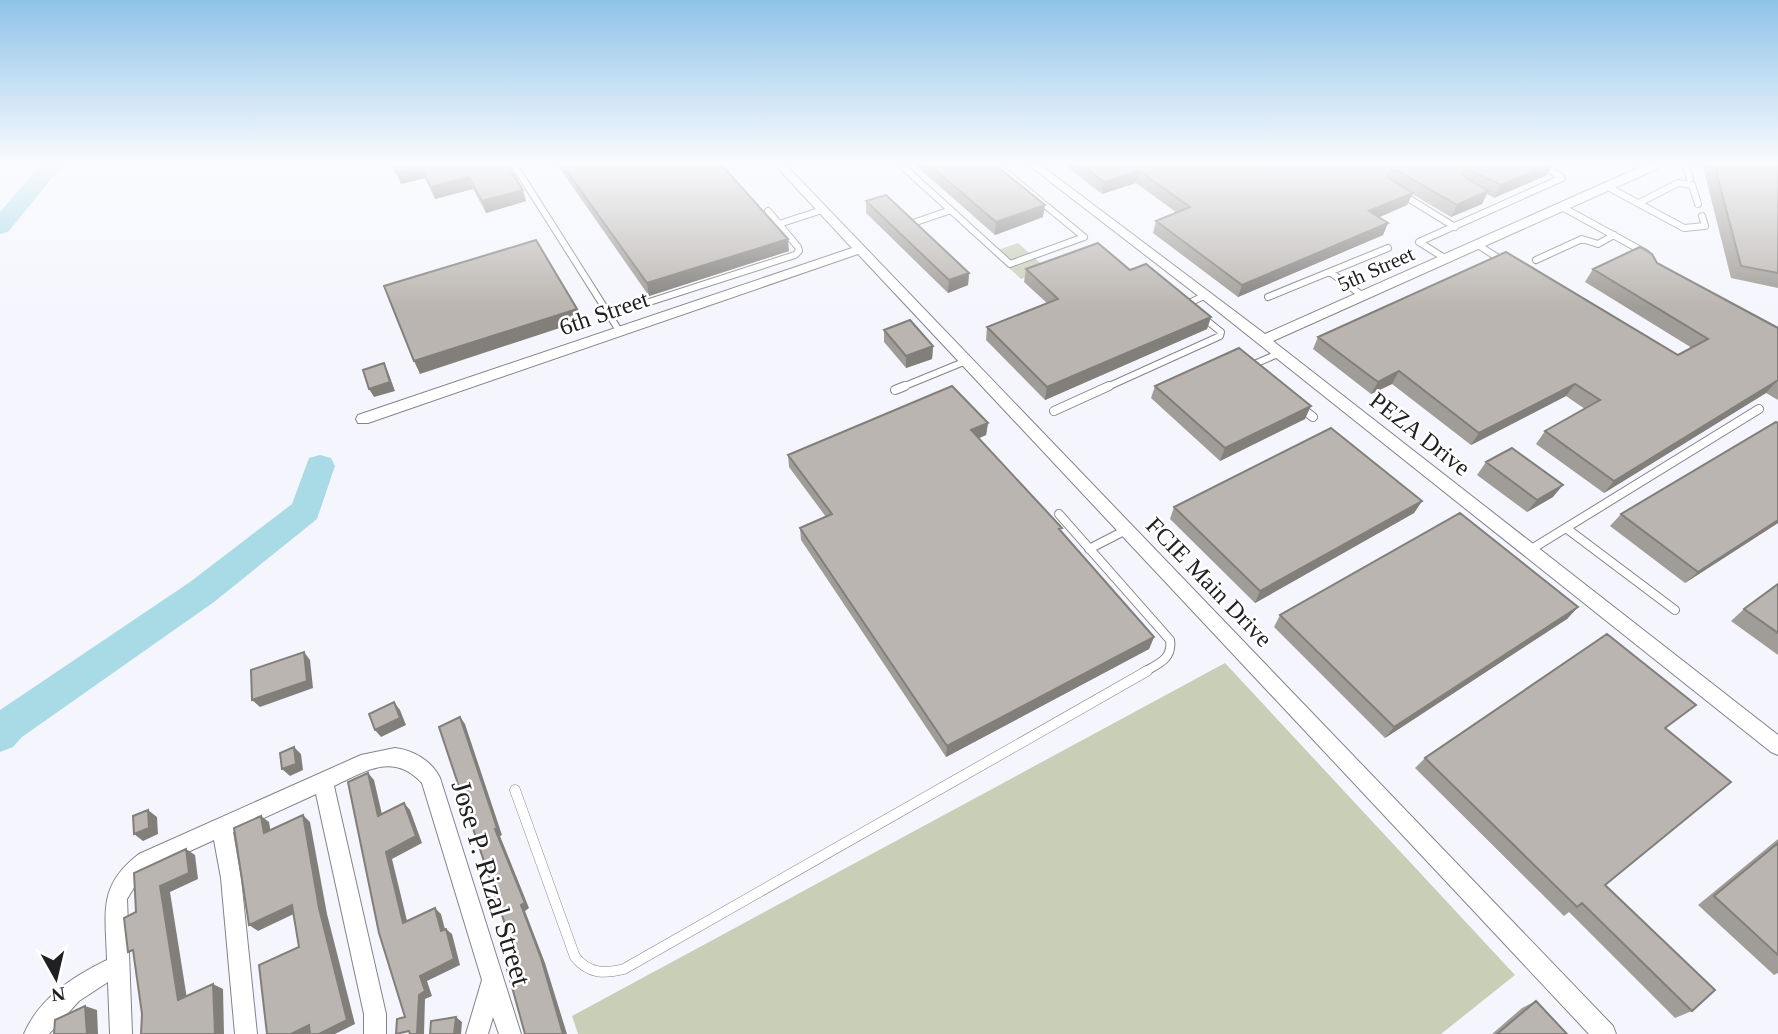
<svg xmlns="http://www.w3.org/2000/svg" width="1778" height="1034" viewBox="0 0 1778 1034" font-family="Georgia,serif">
<rect width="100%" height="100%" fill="#f5f6fd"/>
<path fill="#c9cfb6" d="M1018,243l29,26 -26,10 -29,-27z
M1225,663l290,312 -74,59h-863l-6,-18z"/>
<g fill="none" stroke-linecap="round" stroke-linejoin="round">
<path fill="#a9dbe7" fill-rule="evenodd" d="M42,163h26l-15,14 -45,55 -8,2v-22z
M320,455l11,3 4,8 -18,53 -103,83 -192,135 -9,10 -13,5v-42l190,-128 102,-78 17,-46z"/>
<g stroke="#83838a" stroke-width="8">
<path id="lane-far2" d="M513,163l107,169
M899,163l111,101 74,-27
M994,163l90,74
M1685,163l5,16
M1608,187l76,41 21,-2 -3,-10
M1403,195l52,32
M1639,203l39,-20 14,2 6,19
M1562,207l84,46
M913,223l38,-13
M779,224l43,-14
M1478,245l25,16
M1446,259l-27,-17 143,-64 -22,-15
M1536,260l46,-21 16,5 16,-9
M1330,272l33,24
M1268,297l120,-49
M1190,307l-1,-4 17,-8
M609,315l186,-60 4,-4 -1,-4 -30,-36
M1250,366l30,-13
M900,388l66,-27
M1105,388l115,-52 1,-4 -21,-17"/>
</g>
<g stroke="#83838a" stroke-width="10">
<path id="lane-far1" d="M895,390l10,-4
M1300,407l13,10
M1054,411l55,-25
M1059,514l111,126c3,19 -12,24 -26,32
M1566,528l109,82
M1089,549l37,-19
M1530,550l229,-141"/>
</g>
<g stroke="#83838a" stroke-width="11">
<path id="lane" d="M515,790l60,167c14,17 29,17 49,12l523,-298"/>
</g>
<g stroke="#83838a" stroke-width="2">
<path id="street" d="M773,163h11l829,863 3,8h-27l-731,-780 -490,169h-10l-2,-4 2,-4 494,-167z
M1026,163h12l227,171 384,-171h11l-1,5 -386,173 505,394v20l-7,-3 -570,-454z
M395,748c18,2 37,13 45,30l81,256h-22l-6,-17 -5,17h-22l16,-54 -60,-197c-29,-31 -56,-12 -88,3l52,228v20h-22v-20l-48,-220 -83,38 8,46 16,156h-22l-14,-156 -7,-38 -61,28 -13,10 -13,21 5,135h-22l-2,-52 -29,19 -30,33h-25c15,-36 50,-58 83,-74 -1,-47 -10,-74 32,-106l222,-99z"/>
</g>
<use href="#lane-far2" stroke="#fff" stroke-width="6"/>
<use href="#lane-far1" stroke="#fff" stroke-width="8"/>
<use href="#lane" stroke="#fff" stroke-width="10"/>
<use href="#street" fill="#fff" fill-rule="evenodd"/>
</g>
<path fill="#a09c97" d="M392,163h114l20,38 -40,12 -13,-24 -38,10 -10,-21 -24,6z
M556,163h164l69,88 -140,45z
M913,163h80l50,54 -48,18z
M1062,163h491l-6,12 -53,23 -7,-4 -5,10 -31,13 -39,-23 -5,11 -28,12 9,6 -5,12 -145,62 -85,-64 3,-12 21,-8 -41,-30 -34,11z
M1702,163h76v125l-47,-10z
M866,201l103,72 -1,12 -20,8 -82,-80z
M1657,263l121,65v72l-12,-7 -162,100 -68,-49 9,-13 40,-22 -19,-13 -95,49 -79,-61 -21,10 -58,-45 5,-12 360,18 14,-7 -107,-66 8,-13z
M1026,269l104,1 81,47 -4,12 -162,71 -59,-60 1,-13 60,-24 -23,-21z
M884,330l49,16 -1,13 -26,9 -22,-26z
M1155,386l150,33 -85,42 -69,-63z
M988,423l-2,12 -7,3 175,199 -5,12 -203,108 -145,-217 -1,-12 26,-11 -37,-50 -1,-12z
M1486,462l67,35 -26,15 -50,-37z
M1422,501l-8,12 -159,90 -85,-84 4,-12z
M1621,514l157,9 -93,60 -75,-57z
M1778,584v71l-47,-34 13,-12z
M1578,607l-11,12 -182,119 -111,-111 6,-12z
M1665,728l-60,157 87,126 -17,7 -106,-106 -5,4 -149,-148 10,-10z
M1778,839v134l-4,2 -76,-70z
M1536,1001l31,33h-75l30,-26z"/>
<path fill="#827f7b" d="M1552,163h1l-6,12 -53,23 7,-13z
M420,167l5,11 -24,6 -4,-11z
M1139,171l-3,12 -34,11 2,-12z
M469,177l4,12 -38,10 -4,-12z
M523,190l3,11 -40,12 -4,-12z
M1488,191l-6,13 -31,13 6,-12z
M1413,193l-6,12 -43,19 5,-13z
M1045,205l-2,12 -48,18 1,-13z
M1388,223l-5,12 -145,62 4,-12z
M788,239l1,12 -140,45 -2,-13z
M969,273l-1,12 -20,8 1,-13z
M577,309l4,12 -161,53 -6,-13z
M1211,317l-4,12 -162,71 2,-13z
M933,346l-1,13 -26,9v-12z
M384,363l4,9 7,19 -21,6 -5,-8z
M1399,371l-7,13 -21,10 7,-12z
M1778,380l-12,13 -162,100 10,-12z
M1575,384l-9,12 -95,49 8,-12z
M1311,406l-6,13 -85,42 5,-13z
M988,423l-2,12 -16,7 1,-12z
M1563,485l-10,12 -26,15 10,-12z
M1422,501l-8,12 -159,90 5,-12z
M1778,520v3l-93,60 13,-11z
M1578,607l-11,12 -182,119 9,-11z
M1154,637l-5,12 -203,108 1,-11z
M304,652l6,8 3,28 -53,19 -8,-7z
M394,702l6,8 6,15 -25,12 -6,-7z
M460,717l5,7 37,111 -2,1 29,72 -4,3 20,52 22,71h-4l-68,-205z
M294,747l7,7 2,16 -13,6 -8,-7z
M368,773l6,7 10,43 -6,-7z
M404,803l6,7 12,33 -30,16 17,70 -6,-6 -17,-71z
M148,810l9,7 1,17 -15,7 -9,-7z
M303,815l7,7 17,92 28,110 -20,10h-16v-126z
M261,816l8,6 3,17 -8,-6z
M186,849l9,6 3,24 -28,13 18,113 -10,-5 -18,-114z
M292,905l8,6 -42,20 -9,-6z
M435,908l6,6 6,23 -6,-6z
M446,929l6,5 8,31 -33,16 5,15 -7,3 -1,35h-7l3,-58z
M213,984l10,5 1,45h-9z
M85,1006l12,4 1,24h-11z
M456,1017l6,5 -1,12h-7z
M309,1025l8,5 -9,4h-17z"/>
<path fill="#bab5b0" stroke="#827f7b" stroke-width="2" d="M392,163h114l17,27 -41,11 -13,-24 -38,10 -11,-20 -23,6z
M561,163h159l68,76 -141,44z
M927,163h66l52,42 -49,17z
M1080,163h472l-51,22 -34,-16 -4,4 2,4 23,14 -31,14 -61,-35h-5l-3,4 1,4 24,15 -44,18 19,12 -146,62 -86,-64 34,-14 -51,-36 -35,11z
M1714,163h64v110l-37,-7z
M886,195l83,78 -20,7 -83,-79z
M536,240l41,69 -163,52 -30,-75z
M1098,243l32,27 16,-6 65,53 -164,70 -60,-60 71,-28 -32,-30z
M1640,247l12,7 5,9 121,65v52l-164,101 -69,-50 55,-31 -25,-16 -96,49 -80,-62 -21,11 -60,-45 188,-85 172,103 30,-16 -115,-70z
M910,320l23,26 -27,10 -22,-26z
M1239,348l72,58 -86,42 -70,-62z
M384,363l6,19 -21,7 -6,-19z
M952,386l36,37 -17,7 91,98 -3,1 95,108 -207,109 -147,-218 32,-14 -44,-59z
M1776,422l2,1v97l-80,52 -77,-58z
M1331,428l91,73 -162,90 -86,-84z
M1512,448l51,37 -26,15 -51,-38z
M1460,513l118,94 -184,120 -114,-112z
M1778,584v49l-34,-24z
M1607,634l89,71 -31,23 66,54 -126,103 110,105 -23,21 -110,-108 -5,4 -152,-149z
M304,652l3,29 -55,19 -1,-30z
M394,702l6,16 -25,12 -6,-16z
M460,717l37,111 -2,1 30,74 -4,2 20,53 22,76h-38l-18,-65 11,-6 -79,-236z
M294,747l2,17 -14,5 -2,-16z
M368,773l10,43 26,-13 12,33 -30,16 17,71 32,-15 6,23 5,-2 8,30 -34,17 5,15 -6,4 -2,39h-7l-1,-3 -13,3 1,-15 8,-2 -26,-84 -31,-151z
M148,810l1,18 -15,6 -1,-18z
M303,815l16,93 28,112 -28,14h-9l-1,-9 -18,9h-24l-8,-69 40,-18 -7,-42 -43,20 -15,-97 27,-12 3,17z
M1778,843v112l-64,-59z
M186,849l3,24 -29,13 18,114 35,-16 2,50h-74l1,-20 -9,-64 -5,2 -4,-34 12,-6 -2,-39z
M1536,1001l31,33h-70z
M85,1006l2,28h-33l1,-14z
M456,1017l-2,17h-24l1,-13z"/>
<linearGradient id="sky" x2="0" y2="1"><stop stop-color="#8fc4e8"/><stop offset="0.53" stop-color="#fafbfe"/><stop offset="1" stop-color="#fafbfe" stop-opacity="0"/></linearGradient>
<rect width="1778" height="308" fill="url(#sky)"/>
<g text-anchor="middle" stroke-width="5" stroke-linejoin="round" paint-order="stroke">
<g font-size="21" fill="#202022" stroke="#fff">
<text transform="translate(1376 269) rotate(-24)" y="7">5th Street</text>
</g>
<g font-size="24" fill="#202022" stroke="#fff">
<text transform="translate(604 313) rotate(-19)" y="8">6th Street</text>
<text transform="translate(1420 434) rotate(38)" y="8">PEZA Drive</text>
<text transform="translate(1209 582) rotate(46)" y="8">FCIE Main Drive</text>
</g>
<g font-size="28" fill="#202022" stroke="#fff">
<text transform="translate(492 883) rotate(73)" y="10">Jose P. Rizal Street</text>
</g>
</g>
<g transform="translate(56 978) rotate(172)" stroke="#ffffff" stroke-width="5" paint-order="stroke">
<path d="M0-5L12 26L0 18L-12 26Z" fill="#202022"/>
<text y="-10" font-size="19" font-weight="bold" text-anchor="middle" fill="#202022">N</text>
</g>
</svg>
